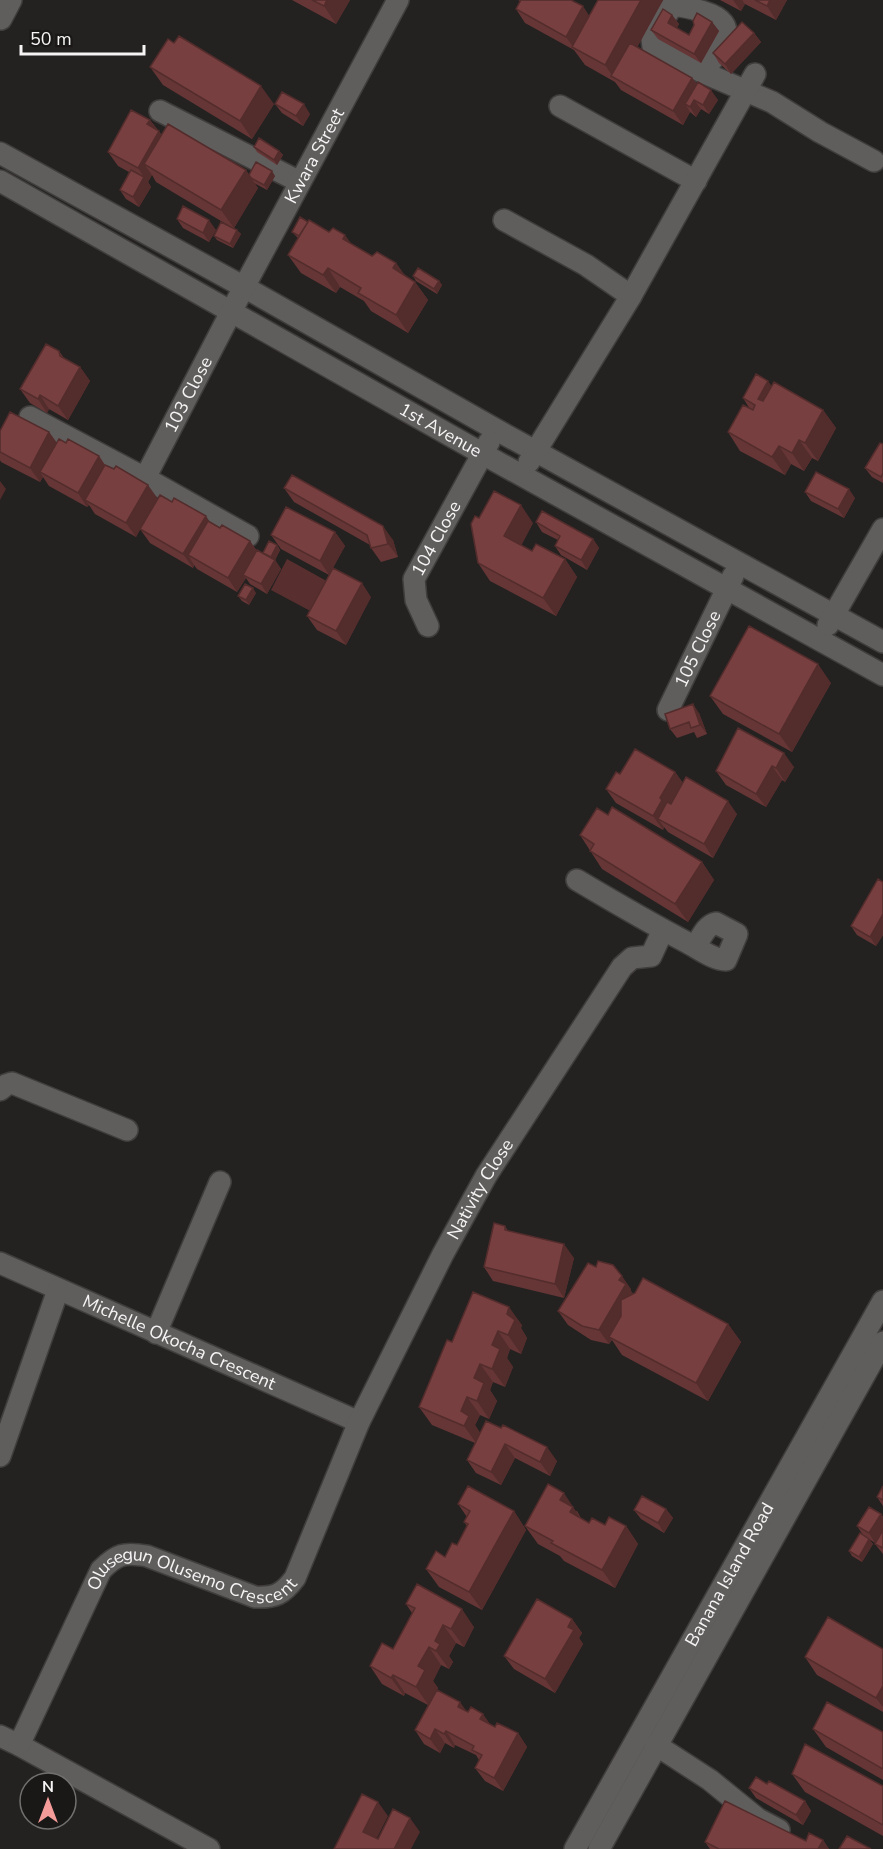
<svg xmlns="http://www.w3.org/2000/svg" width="883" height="1849" viewBox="0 0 883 1849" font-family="'Nunito Sans',sans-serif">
<rect width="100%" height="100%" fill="#242121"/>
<path fill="#582e2e" d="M287,559l45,25 -16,30 -45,-24z"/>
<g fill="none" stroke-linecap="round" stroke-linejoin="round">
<g stroke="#403d3d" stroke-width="24">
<g id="minor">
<path d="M1,19l10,-19"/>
<path d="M702,72l-49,-25 -1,-8 20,-33c11,-1 22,3 32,6 41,12 15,40 -2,60l70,30 48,30 54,29"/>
<path d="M560,106l136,75"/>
<path d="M160,111l140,71"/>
<path d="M0,153l244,134 251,142 388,213"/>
<path id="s1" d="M0,181l483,273 400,221"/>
<path d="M504,220l82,45 45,31"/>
<path d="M30,417l115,61 103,58"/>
<path d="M529,462l102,-166 124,-222"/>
<path id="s2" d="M145,478l99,-191 154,-287"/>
<path d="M828,625l55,-96"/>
<path id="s3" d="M428,626l-12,-26 -2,-21 75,-137"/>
<path id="s4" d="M668,710l65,-134"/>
<path d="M577,880c37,22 73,43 111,63 11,6 26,17 38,17l11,-26 -21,-11c-10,2 -15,15 -21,24"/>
<path d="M0,1090l6,-5 6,-2 115,47"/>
<path id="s5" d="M0,1263l359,159"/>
<path d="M156,1333l64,-151"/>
<path d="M0,1456l58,-166"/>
<path d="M0,1736l19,9 190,104"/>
<path id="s6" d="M19,1745l82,-175c16,-16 23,-18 46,-14l108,41c20,1 28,-3 40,-19l64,-156 84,-168 43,-78 136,-209 10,-9 19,-2 12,-26"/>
<path d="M656,1745l54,35 48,39 21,11"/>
<path id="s7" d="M575,1849l308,-548"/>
<path d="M599,1849l284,-507"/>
</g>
</g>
<use href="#minor" stroke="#605d5d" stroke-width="21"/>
</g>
<path fill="#663636" d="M292,0h58l-14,24z
M518,0h53l18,16 9,-16h65l-26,47 55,31 5,6 21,16 -9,14 -8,-5 -5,8 -6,-5 -7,13 -62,-35 -6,-8 -30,-17 -11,-15 -49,-27 -9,-14 4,-8z
M720,0h67l-11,20 -31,-16 -4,7z
M672,15l7,9 -2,4 12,7 23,-13 7,9 -18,32 -43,-24 -7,-9z
M754,33l7,9 -30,32 -12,-11 -6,-10z
M174,43l100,61 -22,35 -89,-54 -13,-18z
M275,104l35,10 -7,12 -21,-13z
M150,120l11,14 85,36 3,5 26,1 -8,14 -13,-7 4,5 -24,40 7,6 -8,14 -16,-8 -3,-4 17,-9 -75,-45 -4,-7 -4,7 3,5 -12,20 -13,-8 -6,-9 9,-18 -11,-6 -10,-14z
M254,147l25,4 4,4 -6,10 -20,-13z
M177,219l39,11 -7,12 -26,-14z
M308,222l21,10 43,24 24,7 9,13 10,6 13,18 -20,33 -37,-22 -7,-10 -24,-14 -4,6 -35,-20 -13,-18 10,-17 -6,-6z
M413,276l26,5 3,4 -5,9 -21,-13z
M59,351l5,7 16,9 10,14 -22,39 -19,-11 -2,4 -17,-10 -10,-14z
M772,386l51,24 13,18 -18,33 -6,-3 -8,13 -13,-7 -6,11 -45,-24 -12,-19 22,-23 -7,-11z
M0,431l49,1 8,11h9l33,13 6,9 53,34 14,3 48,26 30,13 7,10 6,2 14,-8 3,5 -5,10 6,9 -14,25 -17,-10 -4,-6 -9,14 -40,-23 -3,-4 -1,3 -43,-25 -10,-14 -4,8 -41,-23 -6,-9 -2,2 -38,-21 -6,-9 -3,5 -39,-20 -1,-2z
M883,444v39l-11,-6 -7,-9z
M284,488l109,52 5,17 -17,5 -10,-14 -1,-3 -76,-43z
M805,492l50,6 -11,20 -33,-17z
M536,522l57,17 6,9 -12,22 -26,-15 -6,-9 3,-6 -16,-8z
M533,523l-12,22 11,6 33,8 12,18 -21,39 -66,-35 -12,-18z
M335,532l10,14 -16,29 -48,-26 -10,-14z
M256,593l-7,12 -7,-4 -4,-5z
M371,597l-25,48 -29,-15 -10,-14z
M831,683l-39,69 -69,-38 -13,-18z
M699,713l8,21 -10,4 -3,-6 -17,6 -7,-9z
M738,728l56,39 -9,15 -3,-2 -16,27 -40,-22 -10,-14z
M675,772l8,11 54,31 -24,44 -45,-26 -4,-5 -1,3 -47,-27 -10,-14 14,-15z
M608,815l94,47 12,18 -26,42 -86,-53 -22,-34z
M883,882v53l-7,11 -19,-11 -6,-9z
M505,1226l3,5 66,27 -10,40 -71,-17 -9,-14z
M631,1289v2l2,3 95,30 13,18 -33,59 -86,-46 -10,-15 -3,4 -18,-4 -23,-15 -10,-14z
M522,1325l-1,3 6,10 -6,16 -11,-5 -3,9 6,9 -8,20 -12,-5 -3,8 7,11 -8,18 -9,-4 -5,10 5,8 77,28 -7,15 -35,-18 -14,27 -25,-12 -9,-13 8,-17 -43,-18 -13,-18 33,-65z
M883,1486v20l-6,-9z
M458,1504l56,7 12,19 -44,80 -43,-23 -13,-18 19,-12 12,-12 10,-19 -3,-4 3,-5z
M666,1509l7,9 -9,15 -23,-14 -7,-9z
M577,1511l4,7 8,5 16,2 21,1 12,18 -23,44 -51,-27 -4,-5 -22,-12 -13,-18z
M881,1514l2,3v37l-8,-10 5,-10 -5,9 -6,-4 4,5 -11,18 -10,-6 -3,-5 14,-16 -6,-9z
M406,1604l68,23 -10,20 -8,-4 -7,13 4,6 -4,7 -8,-4 -8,16 5,7 -1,2 30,22 28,15 23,6 9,14 -24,44 -18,-10 -10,-13 4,-8 -3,-5 -21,-10 -1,3 -9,-5 -5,10 -16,-9 -9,-14 13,-25 -23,-12 -1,3 -22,-12 -12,-18 23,-17 19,-36z
M572,1619l10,14 -3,5 4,6 -28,49 -41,-24 -10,-13z
M883,1649v63l-66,-37 -12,-18z
M813,1729l70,3v48l-57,-33z
M792,1774l91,12v50l-78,-44z
M767,1784l38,17 6,10 -8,14 -47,-27 -7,-10z
M823,1840l6,9h-119l-5,-7 101,-1z"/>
<path fill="#532c2c" d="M327,0h23l-14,24 -12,-18z
M641,0h22l-44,81 -5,-3 -9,-13z
M733,0h9l3,4 -4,7z
M770,0h17l-11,20 -9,-14z
M583,6l9,14 -18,28 -8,-11z
M672,15l7,9 -5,9 -6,-10z
M712,22l7,9 -18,32 -7,-9z
M754,33l7,9 -30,32 -6,-10z
M692,78l10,13 -8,9 7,9 -5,8 -6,-10 -5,-3 5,8 -7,13 -10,-14z
M261,86l13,18 -22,35 -12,-18z
M711,90l7,10 -9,14 -6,-9z
M304,104l6,10 -7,12 -7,-10z
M150,120l19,25 -25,19 8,11 -4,7 3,5 -12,20 -6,-10 11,-20 -6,-9 9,-44z
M279,151l4,4 -6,10 -3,-5z
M246,170l12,18 -24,40 -13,-18z
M272,171l3,5 -8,14 -3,-5z
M209,220l7,10 -7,12 -6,-9z
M237,230l4,4 -8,14 -3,-4z
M345,235l13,18 -15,-14z
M396,263l13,18 -16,-13z
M328,268l12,19 -4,6 -13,-18z
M439,281l3,4 -5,9 -3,-5z
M415,282l13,18 -20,33 -12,-18z
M80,367l10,14 -22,39 -10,-14z
M768,381l13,18 -10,18 -13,-18z
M40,395l9,14 -2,4 -9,-14z
M823,410l13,18 -18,33 -13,-18z
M49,432l10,14 -19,26 3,5 -3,5 -10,-14z
M799,440l13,18 -8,13 -12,-18z
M779,446l12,18 -6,11 -13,-18z
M99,456l9,14 -23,30 4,5 -2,2 -9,-14z
M0,481l6,8 -6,11z
M148,485l10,14 -22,38 -10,-14z
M849,489l6,9 -11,20 -6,-9z
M521,505l12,18 -16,31 -13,-18z
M206,516l9,14 -27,25 6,10 -1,3 -10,-14z
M383,526l10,14 5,17 -10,-13z
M335,532l10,14 -16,29 -9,-14z
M593,539l6,9 -12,22 -6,-10z
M250,541l9,14 -16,20 3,3 -9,14 -9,-14z
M277,545l3,5 -5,10 6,9 -14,25 -6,-10 10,-27z
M565,559l12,18 -21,39 -13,-18z
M362,583l9,14 -25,48 -10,-14z
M253,588l3,5 -7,12 -3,-5z
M818,664l13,19 -39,69 -13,-18z
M693,704l6,9 8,21 -7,-9z
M784,753l10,14 -9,15 -9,-14z
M772,766l10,14 -16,27 -10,-13z
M675,772l10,14 -27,33 6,8 -1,3 -10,-14 7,-18z
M728,801l9,13 -24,44 -9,-14z
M702,862l12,18 -26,42 -13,-18z
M883,914v21l-7,11 -6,-9z
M564,1244l10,14 -10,40 -9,-14z
M622,1276l9,13v2l5,7 -27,39 3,3 -3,4 -10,-14 20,-50z
M509,1307l13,18 -1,3 6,10 -6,16 -13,-19 -1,-21z
M728,1324l13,18 -33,59 -12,-18z
M498,1331l12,18 -3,9 6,9 -8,20 -13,-18v-24z
M480,1364l13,18 -3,8 7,11 -8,18 -12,-18 -3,-23z
M467,1397l13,18 -5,10 6,9 -4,10 -13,-18 -3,-15z
M505,1444l10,14 -14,27 -10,-13z
M547,1447l10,14 -7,15 -10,-14z
M564,1493l21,32 -3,5 -22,-30z
M666,1509l7,9 -9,15 -6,-10z
M514,1511l12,19 -44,80 -13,-18z
M881,1514l2,3v13l-8,13 -6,-10z
M626,1526l12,18 -23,44 -13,-18z
M869,1539l4,5 -11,18 -3,-5z
M462,1609l12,18 -10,20 -13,-18z
M572,1619l10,14 -3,5 4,6 -28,49 -10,-14z
M443,1625l13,18 -7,13 4,6 -4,7 -13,-18 -1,-10z
M429,1647l12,18 -8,16 5,7 -9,18 -13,-19 2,-21z
M393,1675l12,18 -1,3 -13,-18z
M883,1686v21l-7,-9z
M460,1702l10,14 -12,-9z
M483,1714l10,14 -13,-9z
M435,1729l10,14 -5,10 -10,-14z
M446,1731l9,14 -1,3 -10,-14z
M518,1733l9,14 -24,44 -9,-13z
M805,1801l6,10 -8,14 -7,-10z
M378,1802l10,14 -15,30 -10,-14z
M410,1818l10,14 -9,17h-17z
M823,1840l6,9h-11z"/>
<path fill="#773f3f" stroke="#532c2c" stroke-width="1.5" d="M312,0h15l-3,6z
M521,0h50l12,6 -17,31 -50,-28z
M598,0h43l-36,65 -33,-18z
M755,0h15l-3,6z
M663,9l9,6 -4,8 21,12 5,-10 -1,-4 4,-8 15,9 -18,32 -43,-24z
M742,22l12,11 -29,31 -12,-11z
M179,36l82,50 -21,35 -90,-54 18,-28 6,4z
M630,43l62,35 -19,33 -62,-35z
M698,82l13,8 -8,15 -9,-5 -4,7 -5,-3z
M282,92l22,12 -8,12 -21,-12z
M131,110l19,10 -3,4 12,7 -21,37 -30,-16z
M168,124l78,46 -25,40 -77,-46z
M259,138l20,13 -5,9 -20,-13z
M256,162l16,9 -8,14 -13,-7 -2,-3z
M131,170l13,7 -11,20 -13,-7z
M183,206l26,14 -6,13 -26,-14z
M300,217l8,5 -9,14 -7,-4z
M309,220l20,12 4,-4 12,7 -2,4 29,17 5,-4 19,11 -3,5 22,14 -19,33 -38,-22 3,-5 -33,-20 -5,7 -35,-20z
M221,222l16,8 -7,14 -16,-8z
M418,268l21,13 -5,8 -21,-13z
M46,344l13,7 1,5 20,11 -22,39 -18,-11 -2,4 -18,-10z
M756,374l12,7 -10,18 5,2 11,-19 49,28 -18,33 -6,-3 -7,13 -13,-7 -7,11 -44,-25 15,-27 10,5 2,-5 -12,-7z
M10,412l39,20 -19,36 -30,-16v-21z
M59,439l7,4 2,-4 31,17 -21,37 -38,-21z
M880,443l3,1v29l-2,4 -16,-9z
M105,465l9,4 2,-3 32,19 -22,38 -41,-23z
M816,472l33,17 -11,20 -33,-17z
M292,475l91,51 5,18 -17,4 -4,-13 -83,-47z
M494,491l27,14 -17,31 28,15 4,-7 29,15 -22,39 -65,-35 -7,-39 4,-8 4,2z
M160,495l12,7 2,-4 32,18 -23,38 -43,-25z
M286,507l49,25 -15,29 -49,-26z
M542,511l51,28 -12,21 -26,-14 5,-10 -24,-14z
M208,521l12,7 2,-3 28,16 -22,37 -40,-23z
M269,541l8,4 -6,12 -8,-4z
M257,550l18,10 -14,24 -18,-9z
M333,568l29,15 -26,48 -29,-15z
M245,584l8,4 -7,12 -8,-4z
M749,626l69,38 -39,70 -69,-38z
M693,704l7,21 -9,3 -2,-6 -19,7 -5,-15z
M738,728l46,25 -8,15 -4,-2 -16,28 -40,-23z
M635,749l40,23 -15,26 2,2 -9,16 -47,-27 10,-17 4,2z
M686,777l42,24 -24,43 -46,-25 9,-17 4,2z
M612,807l90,55 -27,42 -85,-53 4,-7 -14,-9 17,-27 11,7z
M878,879l5,3v32l-13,23 -19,-11z
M494,1223l11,3v4l59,14 -9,40 -71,-17z
M598,1261l15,4 9,11 -3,4 7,4 -27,46 -17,-4 -24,-15 30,-48 8,4z
M643,1278l85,46 -32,59 -87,-46 12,-21v-16l14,-7z
M473,1292l36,15 -2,7 8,6 -7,15 -10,-4 -6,14 8,4 -8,20 -12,-5 -6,14 10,5 -7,18 -10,-4 -6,14 8,5 -5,10 -45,-19 28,-67 5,2z
M486,1421l15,7 2,-3 44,22 -7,15 -35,-18 -14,28 -24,-12z
M548,1484l16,9 -4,7 13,7 -3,5 19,11 3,-5 13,7 4,-8 17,9 -24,44 -51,-27 2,-2 -28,-15z
M468,1486l46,25 -45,81 -43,-23 10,-18 9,6 7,-14 5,2 11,-21 -4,-2 6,-11 -12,-7z
M883,1486v14l-6,-3z
M642,1496l24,13 -8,14 -24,-13z
M869,1507l12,7 -12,19 -12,-7z
M883,1530v18l-8,-4z
M860,1533l9,6 -10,18 -10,-6z
M417,1584l45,25 -11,20 -8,-4 -8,16 5,3 -4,7 -7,-4 -11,19 7,4 -9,17 -23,-12 -2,3 -21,-12 12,-23 11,6 22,-41 -9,-4z
M537,1599l35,20 -4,8 6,3 -29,49 -41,-23z
M828,1617l55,32v37l-7,12 -71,-41z
M437,1690l23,12 -2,5 10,5 3,-5 12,7 -3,5 15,8 2,-4 21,10 -24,45 -19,-10 7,-13 -10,-5 2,-4 -28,-15 -2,3 -9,-5 -5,10 -15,-9z
M827,1702l56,30v37l-70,-40z
M805,1744l78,42v39l-91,-51z
M756,1777l11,7 2,-3 36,20 -9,14 -47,-27z
M362,1794l16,8 -15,30 15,7 15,-30 17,9 -16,31h-60z
M725,1801l81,40 3,-8 14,7 -5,9h-99l-14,-7z
M847,1836l24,13h-32z"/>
<g text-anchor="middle" stroke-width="4.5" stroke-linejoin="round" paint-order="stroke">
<g font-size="18" fill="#f6f4f4" stroke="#1a1817">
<text dy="6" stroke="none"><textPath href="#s2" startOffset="364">Kwara Street</textPath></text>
<text dy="6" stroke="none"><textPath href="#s2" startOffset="94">103 Close</textPath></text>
<text dy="6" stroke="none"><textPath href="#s1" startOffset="506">1st Avenue</textPath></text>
<text dy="6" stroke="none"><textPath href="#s3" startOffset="96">104 Close</textPath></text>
<text dy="6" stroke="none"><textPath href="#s4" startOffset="68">105 Close</textPath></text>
<text dy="6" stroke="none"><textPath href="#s6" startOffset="838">Nativity Close</textPath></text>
<text dy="6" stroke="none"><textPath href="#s5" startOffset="196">Michelle Okocha Crescent</textPath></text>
<text dy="6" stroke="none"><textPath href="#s7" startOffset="315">Banana Island Road</textPath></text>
<text dy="6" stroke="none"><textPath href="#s6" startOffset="288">Olusegun Olusemo Crescent</textPath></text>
</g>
</g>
<g transform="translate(48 1801)"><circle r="28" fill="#1a1817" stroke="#72706f" stroke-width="1.5"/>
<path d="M0-4.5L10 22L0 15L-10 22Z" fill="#f59b99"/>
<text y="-9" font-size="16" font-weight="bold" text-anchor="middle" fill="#f6f4f4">N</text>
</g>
<path d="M21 45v9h123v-9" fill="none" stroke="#f6f4f4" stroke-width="3"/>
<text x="30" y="45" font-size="18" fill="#f6f4f4" stroke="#1a1817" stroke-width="4.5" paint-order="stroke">50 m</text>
</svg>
